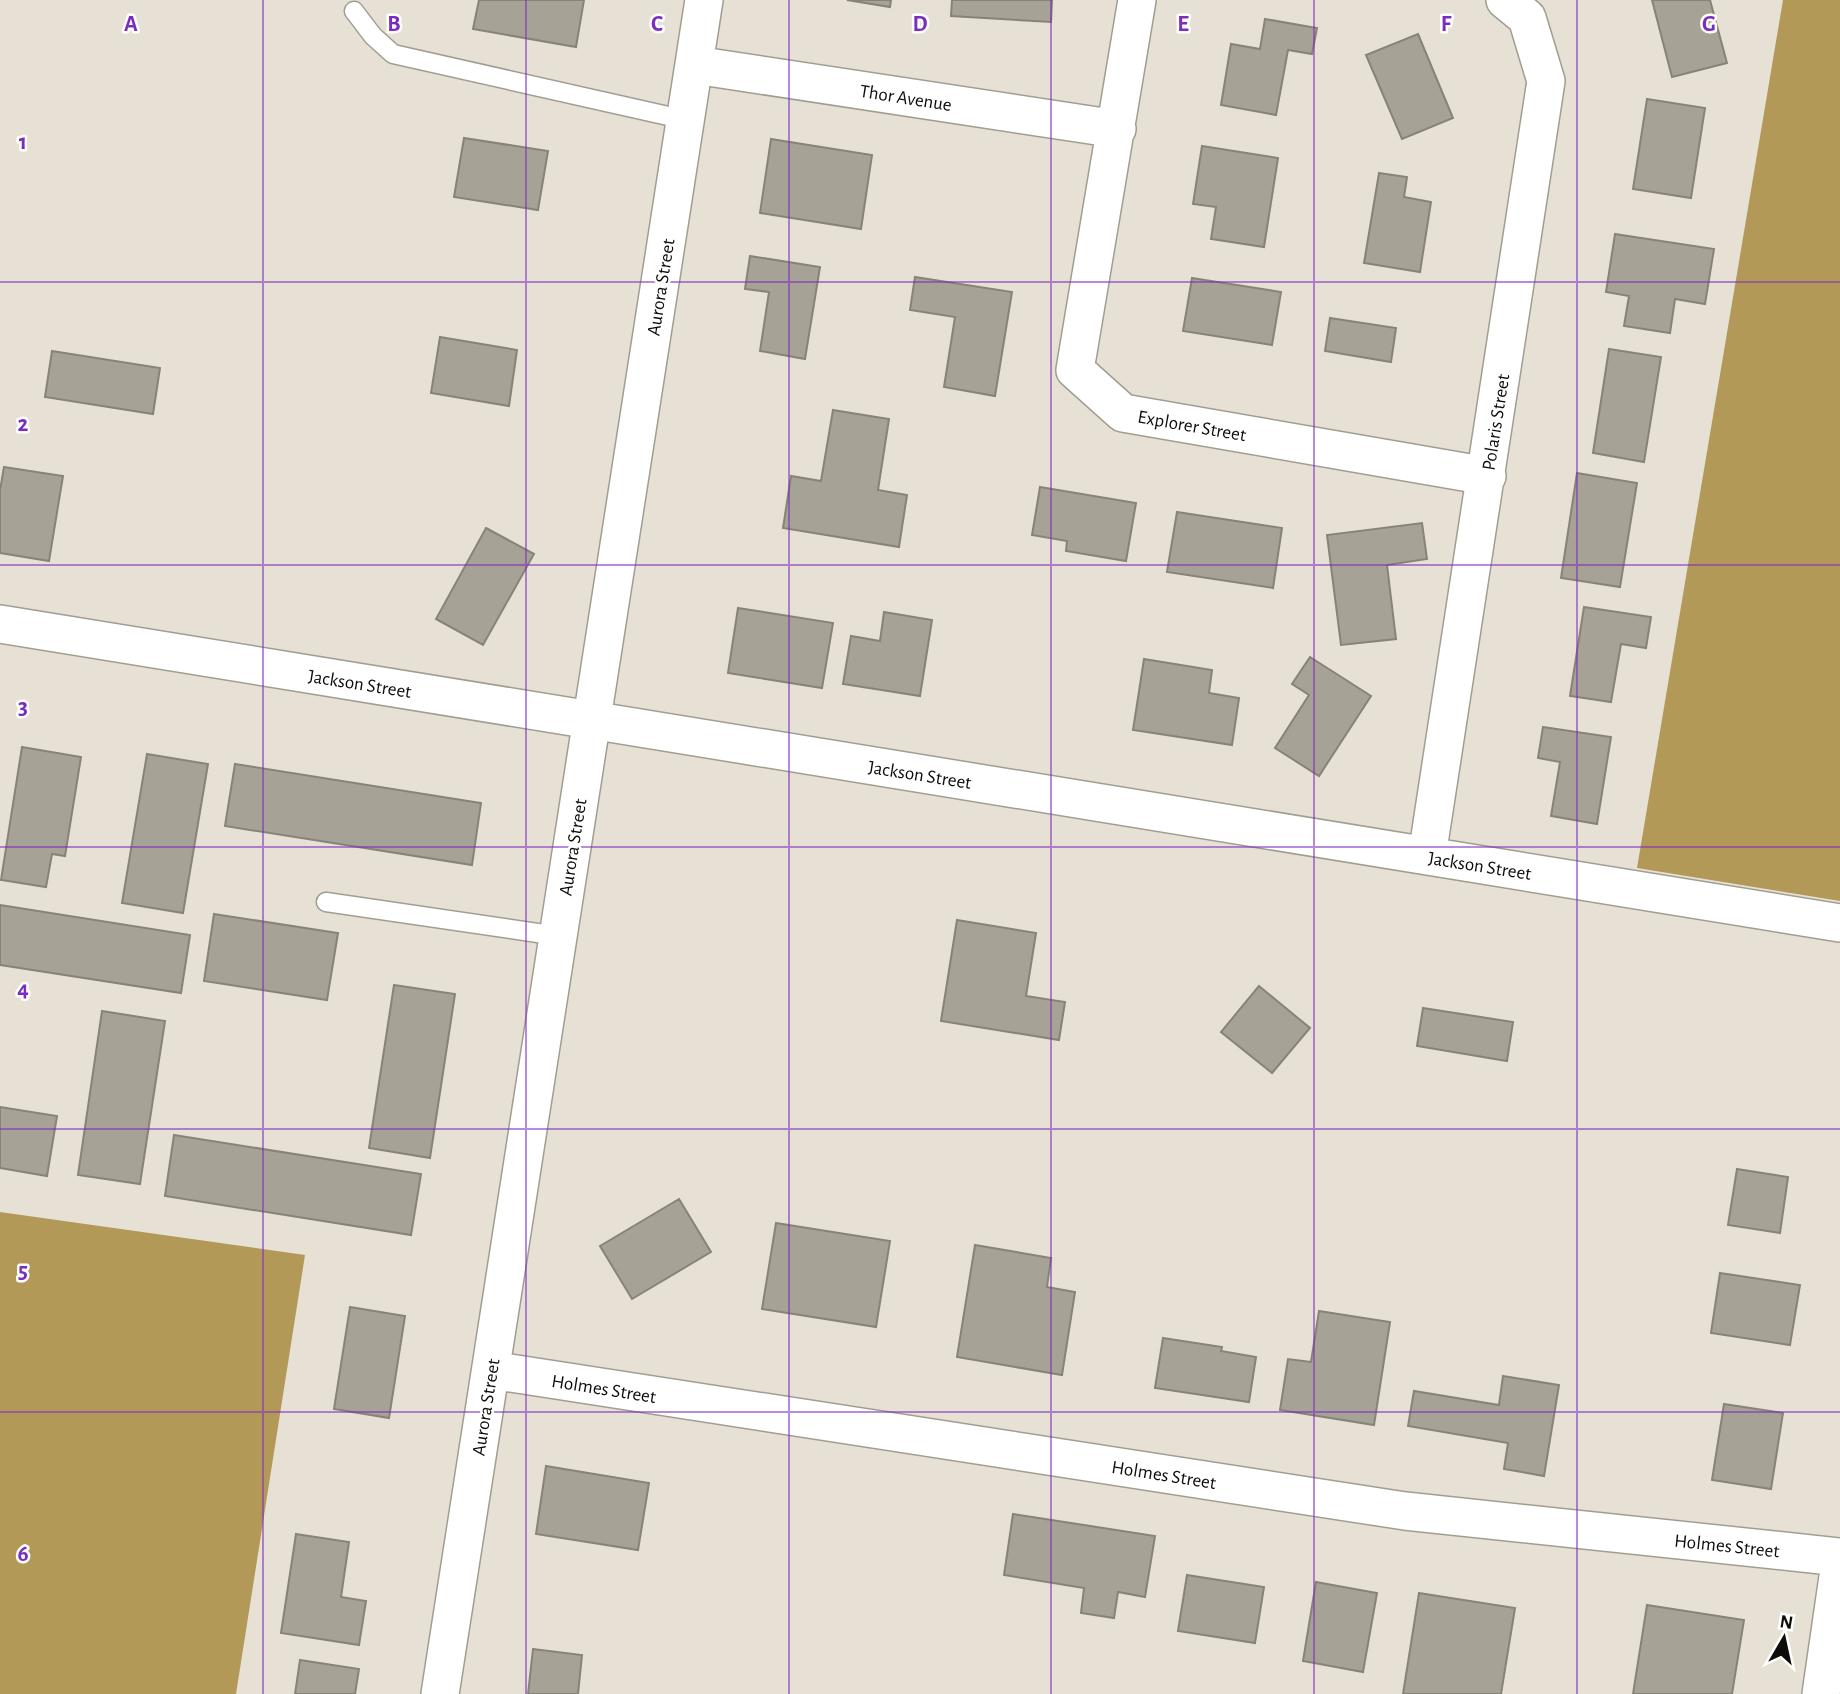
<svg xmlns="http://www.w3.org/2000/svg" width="1840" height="1694" viewBox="0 0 1840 1694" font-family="'Alegreya Sans',sans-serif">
<rect width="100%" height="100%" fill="#e7e1d5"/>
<path fill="#b39957" d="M1783,0h57v901l-203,-33z
M0,1212l305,43 -69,439h-236z"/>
<path fill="#a7a296" stroke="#888378" stroke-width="2" d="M479,0h105l-8,47 -103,-18z
M847,0h44l-1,7z
M952,0h100l-1,22 -100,-6z
M1652,0h58l17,63 -55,14z
M1265,19l52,9 -5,26 -24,-4 -12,65 -55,-10 10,-61 29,5z
M1418,34l35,84 -51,21 -36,-84z
M1647,99l58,9 -14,90 -58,-9z
M464,138l84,13 -10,59 -84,-13z
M771,139l101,16 -11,74 -101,-16z
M1202,146l76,12 -14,89 -53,-8 5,-32 -23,-3z
M1379,173l28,4 -3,20 27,5 -11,70 -56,-9z
M1615,234l99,15 -9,55 -30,-5 -5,34 -46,-7 5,-30 -23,-4z
M750,256l70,11 -15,92 -45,-8 9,-59 -24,-3z
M915,277l97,15 -17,104 -51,-9 11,-70 -45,-7z
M1192,278l89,14 -9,53 -89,-14z
M1330,318l66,10 -5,34 -66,-11z
M440,337l77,13 -8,56 -78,-13z
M1609,349l52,8 -17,105 -51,-9z
M52,351l108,17 -7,46 -108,-17z
M833,410l56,9 -11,71 29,5 -8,52 -116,-19 8,-52 30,5z
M4,467l59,9 -14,85 -49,-8v-63z
M1577,473l60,10 -17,104 -59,-9z
M1040,487l96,16 -10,58 -60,-10 1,-10 -35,-6z
M1177,512l105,16 -9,60 -106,-16z
M1422,523l5,36 -40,6 9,74 -55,6 -14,-110z
M486,528l48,26 -51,91 -47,-26z
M1584,607l67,10 -5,31 -25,-4 -10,58 -41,-6z
M738,608l95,15 -11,65 -94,-15z
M884,612l48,8 -12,76 -77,-12 8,-48 29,5z
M1310,657l61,39 -52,80 -44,-28 34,-53 -17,-11z
M1144,659l68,11 -3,23 30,5 -7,47 -99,-15z
M1543,727l68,10 -14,87 -46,-8 9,-54 -22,-4z
M22,747l59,10 -16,99 -13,-2 -6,33 -45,-7z
M147,754l61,10 -25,149 -61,-10z
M235,764l246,39 -9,62 -247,-39z
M0,905l190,30 -9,58 -181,-28z
M214,914l124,19 -11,67 -123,-19z
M957,920l79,13 -10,63 39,6 -6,38 -118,-19z
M394,985l61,9 -25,164 -61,-10z
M1259,986l51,42 -38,45 -51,-41z
M1423,1008l90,14 -6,39 -90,-15z
M102,1011l63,10 -25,163 -62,-9z
M0,1107l57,9 -10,60 -47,-8z
M174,1135l247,39 -10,61 -246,-39z
M1737,1169l51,8 -8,56 -52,-8z
M679,1199l32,53 -79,47 -32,-53z
M776,1223l114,18 -14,86 -114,-18z
M975,1245l76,13 -4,29 28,5 -13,83 -105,-18z
M1720,1273l80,12 -10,60 -79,-12z
M350,1307l55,9 -16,102 -55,-9z
M1319,1311l71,11 -16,103 -94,-15 8,-51 23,3z
M1163,1338l59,9 -1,4 35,6 -7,45 -94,-14z
M1503,1376l56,9 -15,91 -40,-7 4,-26 -100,-17 6,-35 85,14z
M1724,1404l59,9 -12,76 -59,-9z
M546,1466l103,17 -11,67 -102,-16z
M1013,1514l142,22 -10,61 -27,-5 -4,26 -33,-5 3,-25 -80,-13z
M296,1534l53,8 -8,55 25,4 -7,44 -78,-12z
M1187,1575l77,12 -9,56 -77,-12z
M1316,1582l61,11 -14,79 -60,-11z
M1419,1593l96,15 -14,86h-98z
M1647,1605l97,15 -12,74h-99z
M533,1649l49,6 -4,39h-50z
M300,1660l59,9 -4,25h-60z"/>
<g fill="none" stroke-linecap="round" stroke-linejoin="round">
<g stroke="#a19d91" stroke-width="21">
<path id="lane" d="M354,11l19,25 20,18 293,66
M326,902l232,34"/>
</g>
<g stroke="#a19d91" stroke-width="40">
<path id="street" d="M1137,0l-62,370 48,43 364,63
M695,65l422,64
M0,624l1840,299
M1427,856l119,-775 -19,-63 -22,-18
M491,1370l914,141 435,46
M440,1694l264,-1694
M1821,1694l19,-131"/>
</g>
<use href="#lane" stroke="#fff" stroke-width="18"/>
<use href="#street" stroke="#fff" stroke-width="37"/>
</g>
<path fill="none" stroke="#7b2cbf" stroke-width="2" stroke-opacity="0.55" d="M263,0v1694M526,0v1694M789,0v1694M1051,0v1694M1314,0v1694M1577,0v1694M0,282h1840M0,565h1840M0,847h1840M0,1129h1840M0,1412h1840"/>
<g text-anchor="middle" stroke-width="5" stroke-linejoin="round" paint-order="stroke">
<g font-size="19" fill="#0d0c08" stroke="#fff">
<text transform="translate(906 97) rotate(9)" y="7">Thor Avenue</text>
<text transform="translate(660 287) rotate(-81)" y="7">Aurora Street</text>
<text transform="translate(1495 422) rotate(-81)" y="7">Polaris Street</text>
<text transform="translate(1192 425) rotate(10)" y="7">Explorer Street</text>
<text transform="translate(360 683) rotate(9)" y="7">Jackson Street</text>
<text transform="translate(920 774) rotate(9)" y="7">Jackson Street</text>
<text transform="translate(572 847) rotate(-81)" y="7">Aurora Street</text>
<text transform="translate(1480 865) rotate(9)" y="7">Jackson Street</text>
<text transform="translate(604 1388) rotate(9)" y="7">Holmes Street</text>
<text transform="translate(485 1407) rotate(-81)" y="7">Aurora Street</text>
<text transform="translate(1164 1474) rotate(9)" y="7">Holmes Street</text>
<text transform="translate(1727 1545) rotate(6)" y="7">Holmes Street</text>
</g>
</g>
<g font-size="23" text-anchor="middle" font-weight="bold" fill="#7b2cbf" stroke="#fff" stroke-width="5" stroke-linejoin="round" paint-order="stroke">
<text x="131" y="31">A</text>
<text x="394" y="31">B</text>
<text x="657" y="31">C</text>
<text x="920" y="31">D</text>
<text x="1183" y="31">E</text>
<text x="1446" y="31">F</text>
<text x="1709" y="31">G</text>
<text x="23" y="149">1</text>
<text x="23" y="431">2</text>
<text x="23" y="714">3</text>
<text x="23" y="996">4</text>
<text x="23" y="1278">5</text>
<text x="23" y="1561">6</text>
</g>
<g transform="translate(1784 1638) rotate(9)" stroke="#ffffff" stroke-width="5" paint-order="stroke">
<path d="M0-5L12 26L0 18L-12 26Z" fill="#0d0c08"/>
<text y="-10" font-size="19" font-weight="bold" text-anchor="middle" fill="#0d0c08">N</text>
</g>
</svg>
